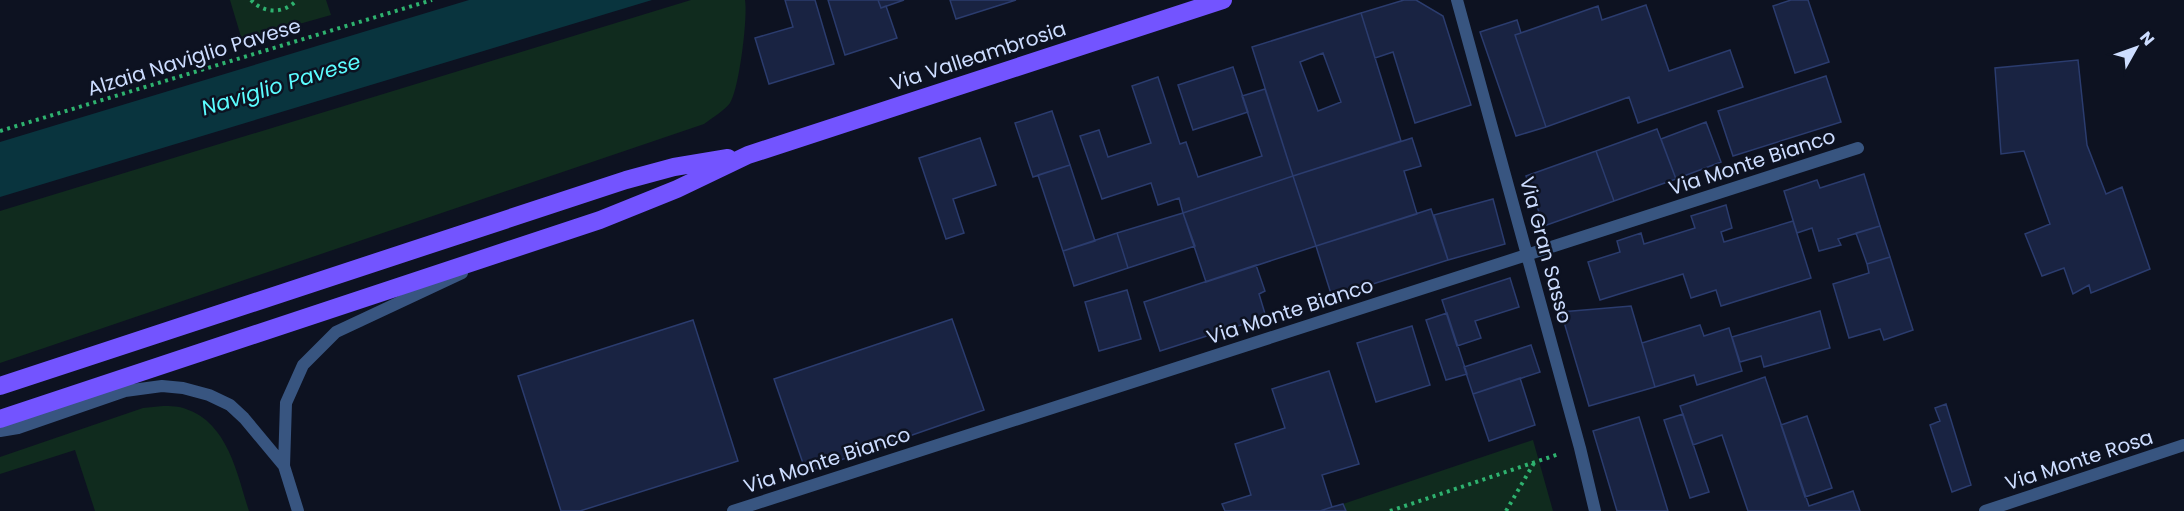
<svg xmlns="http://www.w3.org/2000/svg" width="2184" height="511" viewBox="0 0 2184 511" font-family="Poppins,sans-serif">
<rect width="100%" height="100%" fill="#0d1221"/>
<path fill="#102b1e" d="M230,0h96l5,15 -89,25z
M691,0h54c3,17 -6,90 -15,103 -6,8 -18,15 -26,21l-704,239v-152z
M163,406c7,0 16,0 23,3 42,14 51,65 63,102h-154l-20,-61 -75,24v-17l143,-49z
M1533,440l20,71h-207l-3,-7z"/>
<path fill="#09343e" d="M469,0h183l-652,197v-55z"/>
<path fill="#192342" stroke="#2b3c6e" stroke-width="1.5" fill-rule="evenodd" d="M785,0h30l19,64 -65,20 -14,-46 38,-11z
M828,0h50l3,8 5,-2 11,32 -52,17z
M878,0h26l-23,8z
M950,0h66l-60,19z
M1404,0h12l27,16 28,89 -56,18 -22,-71 -18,6 -14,-45z
M1791,0h17l21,62 -34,11 -22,-67z
M1646,5l23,66 61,-21 13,37 -105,36 -9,-26 -83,30 -31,-92 83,-29 4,14z
M1361,13l40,128 -108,35 -41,-129zM1323,53l18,49 -23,9 -18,-49z
M1517,20l4,13 -6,2 31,92 -30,9 -36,-104z
M2078,60l9,85 19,49 16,-7 28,82 -59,24 -2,-8 -16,9 -9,-26 -22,8 -17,-42 25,-10 -26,-73 -23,3 -6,-86z
M1233,67l15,45 -55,18 -15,-45z
M1826,76l15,46 -108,34 -15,-45z
M1158,77l22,67 6,-2 12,35 64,-21 -20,-60 23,-7 28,87 -110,37 -4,-15 -21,7 -7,-22 -49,16 -22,-63 19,-6 9,27 43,-14 -19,-57z
M1052,111l18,54 -37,12 -18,-54z
M1706,122l15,40 -45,17 -15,-40z
M1657,129l19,50 -62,22 -18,-50z
M980,138l16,47 -43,14 11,34 -18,6 -27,-81z
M1412,138l9,28 -17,5 13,43 -101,32 -23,-70z
M1596,151l18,50 -70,25 -18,-50z
M1070,165l25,76 -32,10 -25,-76z
M1864,174l16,52 -42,13 3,6 -22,6 -7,-23 -15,5 -13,-42 33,-11 3,8z
M1293,176l23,70 -110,36 -23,-69z
M1493,199l12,45 -57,16 -14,-45z
M1726,205l6,23 -11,4 3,10 69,-21 18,57 -90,28 -5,-16 -25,8 -8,-24 -83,26 -12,-38 32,-10 -3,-11 24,-8 3,11 51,-16 -4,-12z
M1431,209l17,51 -116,37 -16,-51z
M1183,213l12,33 -67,22 -11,-35z
M1880,226l10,31 -23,7 -11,-31z
M1117,233l11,35 -54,18 -11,-35z
M1890,257l23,73 -29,10 -4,-11 -31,9 -16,-54 36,-11 -2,-9z
M1256,265l9,26 -6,3 7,23 -106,34 -16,-49z
M1510,278l9,29 -44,14 6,17 -24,8 -15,-46z
M1127,290l14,49 -42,12 -14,-49z
M1631,306l24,81 -66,19 -28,-94z
M1820,311l10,37 -66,19 -3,-11 -21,6 -8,-25z
M1447,313l20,61 -21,6 -20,-60z
M952,319l32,91 -178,62 -32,-93z
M693,320l45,141 -158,50h-19l-43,-135z
M1700,325l4,11 25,-8 13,43 -45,14 -3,-10 -39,12 -13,-44z
M1412,326l18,59 -54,17 -19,-59z
M1531,345l9,27 -67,22 -9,-27z
M1329,371l30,93 -37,11 10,32 -12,4h-95l-3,-7 29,-9 -16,-51 50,-16 -13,-39z
M1765,377l44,129 44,-15 7,20h-112l-26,-76 -29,10 -13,-39z
M1520,378l15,47 -46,16 -16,-47z
M1946,404l25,81 -19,7 -22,-67 10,-4 -5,-13z
M1683,414l26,78 -19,6 -26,-78z
M1807,416l25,72 -27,9 -24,-72z
M1639,417l29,94h-51l-24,-80z
M1343,504l3,7h-26l12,-4z"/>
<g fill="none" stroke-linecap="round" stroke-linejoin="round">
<path stroke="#2eb26f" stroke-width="4" stroke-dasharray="3 4.5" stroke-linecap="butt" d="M251,0c13,14 33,14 46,0
M0,131l432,-131
M1390,511l169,-57
M1506,511l28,-48"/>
<path stroke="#385580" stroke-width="12" d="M1457,0l123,448 15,63
M0,431l18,-3 107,-37 37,-5 21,2 26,7 21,10 14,13 40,48
M298,511l-14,-45 2,-63 17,-38 33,-33 126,-59
M733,511l1125,-363
M1985,511l199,-66"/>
<path stroke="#7354ff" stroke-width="18" d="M0,386l626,-206 48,-13 54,-9
M0,419l600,-199 77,-31 71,-34 475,-155"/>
</g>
<g text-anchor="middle" stroke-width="5" stroke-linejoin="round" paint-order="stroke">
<g font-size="20" fill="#cdddff" stroke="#0d1221">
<text transform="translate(978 56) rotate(-18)" y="7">Via Valleambrosia</text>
<text transform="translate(194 57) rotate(-17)" y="7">Alzaia Naviglio Pavese</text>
<text transform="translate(1752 162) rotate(-18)" y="7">Via Monte Bianco</text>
<text transform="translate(1546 250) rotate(75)" y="7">Via Gran Sasso</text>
<text transform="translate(1290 311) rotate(-18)" y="7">Via Monte Bianco</text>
<text transform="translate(827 460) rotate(-18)" y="7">Via Monte Bianco</text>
<text transform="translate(2079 460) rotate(-18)" y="7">Via Monte Rosa</text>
</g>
<g font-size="21" font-style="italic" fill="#5bfcff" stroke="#0d1221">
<text transform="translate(281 85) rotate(-17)" y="7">Naviglio Pavese</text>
</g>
</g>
<g transform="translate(2136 48) rotate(50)" stroke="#0d1221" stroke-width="4.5" paint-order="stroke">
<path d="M0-4.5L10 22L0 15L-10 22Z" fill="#cdddff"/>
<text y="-9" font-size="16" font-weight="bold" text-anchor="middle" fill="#cdddff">N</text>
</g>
</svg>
